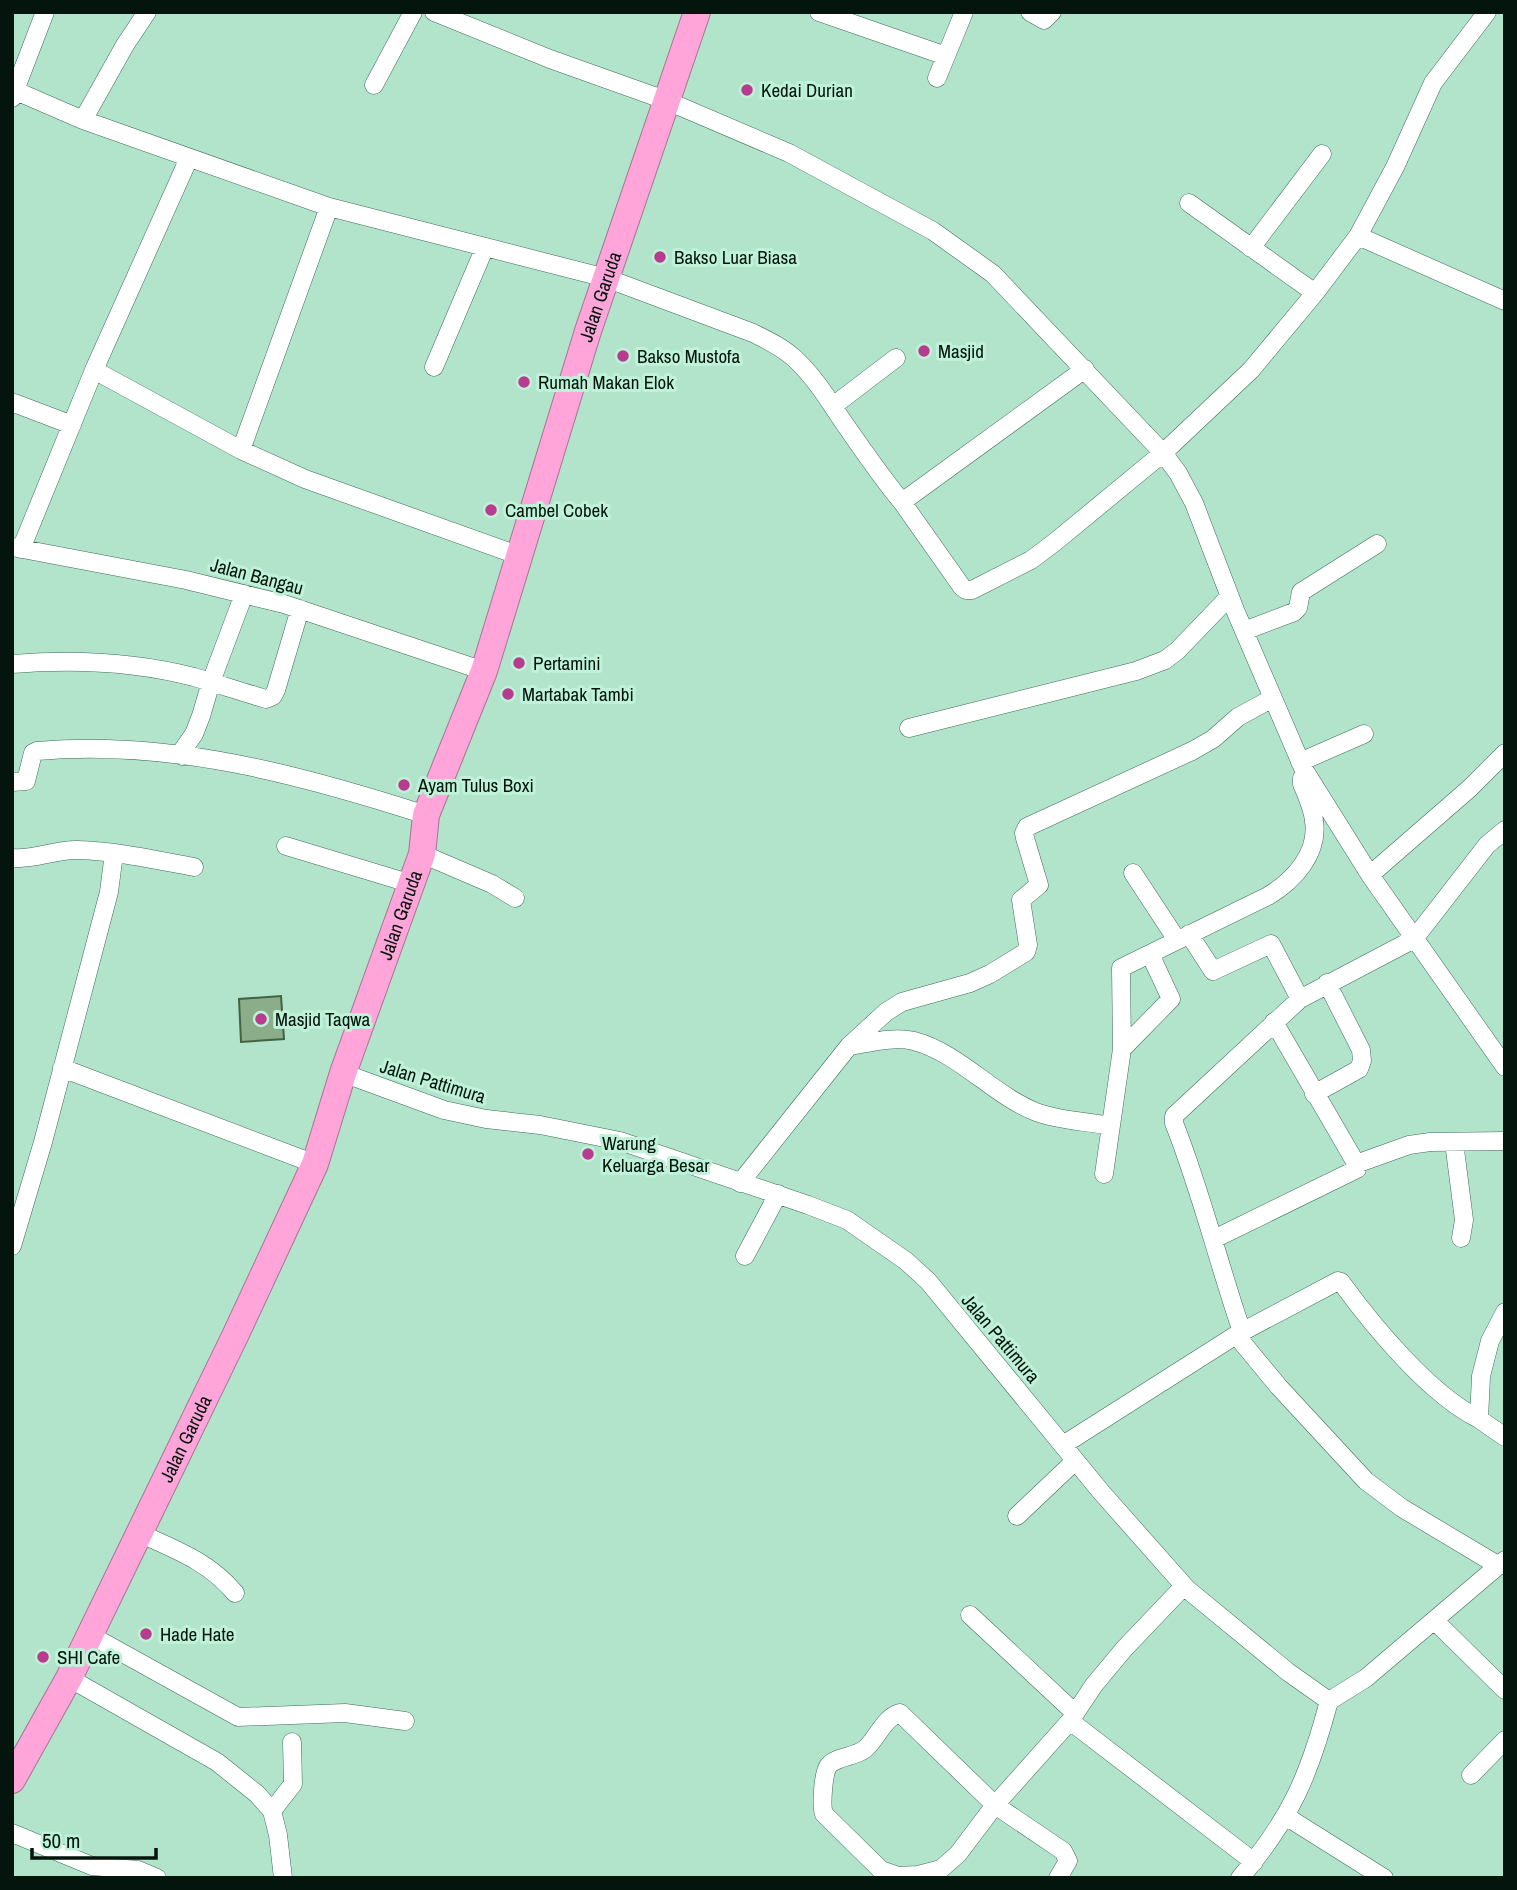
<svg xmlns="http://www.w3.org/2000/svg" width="1517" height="1890" viewBox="0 0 1517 1890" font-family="'Archivo Narrow',sans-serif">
<rect width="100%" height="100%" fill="#b2e4cc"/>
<path fill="#8bad8a" stroke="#436243" stroke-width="2" d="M281,996l3,43 -43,3 -2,-43z"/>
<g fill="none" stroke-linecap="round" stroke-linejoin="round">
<g stroke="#3d6c58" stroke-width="19">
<path id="minor" d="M434,12l116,47 115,41 124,53 144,78 60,43 170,179 15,20 16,30 41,107 68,158 67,107 135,192
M819,12l127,44
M1030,12l14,8 8,-8
M937,78l27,-66
M374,85l39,-73
M16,91l67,29 246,87 277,71 147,55c14,7 29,14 41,25 21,19 35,43 50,65 19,27 37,54 58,79l183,-133
M12,98l33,-86
M83,120l42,-75 22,-33
M1189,203l126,90
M1358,236l147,65
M1251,248l71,-94
M434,367l51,-120
M94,370l147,80 64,29 215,77
M14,403l58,22
M833,406l63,-48
M241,450l88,-243
M902,502l60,85 4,3h6l59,-30 24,-18 108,-89 88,-83 64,-77 43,-57 37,-69 38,-84 54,-71
M12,547l174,33 98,24 200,67
M21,549l73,-179 95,-212
M1244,631l50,-19 4,-4 3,-16 76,-48
M12,664c61,-5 124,-2 182,13 24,7 48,15 72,22l7,-3 3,-6 24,-81
M909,728l227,-57 29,-11 12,-9 53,-55
M182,756v-5l12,-17 7,-18 10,-34 33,-88
M1300,762l64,-28
M12,782l14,-1 7,-28 4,-2c132,-12 265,24 389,64
M286,846l126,38
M422,854l70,30 23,14
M12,858c23,2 44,-9 66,-8 39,1 78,10 116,17
M1133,873l44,67
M1370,875l100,-87 35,-35
M1189,934l24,37 58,-27 29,55
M849,1046c20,-3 44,-10 65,-5 45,12 79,54 122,71 24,9 49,9 74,14
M1122,1049l-1,-81 147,-72c25,-15 51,-42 46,-75 -1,-12 -7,-25 -12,-37v-6
M62,1068l253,96
M343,1073l101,37 42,9 54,6 80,16 188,64 39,15 59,41 22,20 174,212 85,96 101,83 41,29
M1314,1094l45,-25 3,-8 -1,-11 -34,-67
M1454,1142l10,78 -3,18
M1356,1164l53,-19 21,-3 75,-1
M1104,1174l18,-125 49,-50 -21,-45
M740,1183l109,-137 37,-34 16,-10 68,-19 20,-9 36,-22 2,-7 -7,-45 18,-15 -14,-47 -1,-5 3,-6 165,-76 21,-12 25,-22 35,-19
M1214,1239l143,-70v-4l-83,-143
M12,1246l31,-104 66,-250 5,-39
M745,1256l33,-62
M1505,1312l-15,29 -9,35 -2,43 26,18
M1242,1332c-24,-70 -41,-141 -68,-209v-7l126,-117 114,-60 73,-94 18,-15
M1236,1335l43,52 87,94 36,27 97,58
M1063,1445l173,-110 102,-54 3,1c32,44 89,113 138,137
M1017,1516l58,-55
M139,1533c37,17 69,28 96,60
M970,1615l105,98
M1434,1620l71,70
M90,1635l148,82 107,-4 60,8
M69,1678l148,84 40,32 15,17 6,24 5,43
M1329,1701l37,-23 139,-118
M1070,1721l184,141
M1471,1775l34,-35
M272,1811l21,-27 -1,-42
M1287,1817l97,61
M12,1833l80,33 46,4 19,8
M1058,1878l10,-17 -5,-10 -68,-46 -95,-92c-16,4 -23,26 -35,36 -10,8 -27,7 -36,16 -6,6 -8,41 -5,49l57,56 17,6 20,-1 23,-6 17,-15 37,-49 75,-84 24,-36 30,-36 60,-63
M1240,1878c51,-60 69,-102 89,-177"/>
</g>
<g stroke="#a77392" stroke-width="28">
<g id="highway">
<path id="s1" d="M12,1780l57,-102 166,-342 80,-172 28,-91 79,-219 4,-39 58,-144 104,-340 109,-319"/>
</g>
</g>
<use href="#minor" stroke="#fff" stroke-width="18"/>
<use href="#highway" stroke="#ffa5da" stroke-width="26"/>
</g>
<g fill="#b73c8d" stroke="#bff2d9" stroke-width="2.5">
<circle cx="747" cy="90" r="7"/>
<circle cx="660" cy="257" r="7"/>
<circle cx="924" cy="351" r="7"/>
<circle cx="623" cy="356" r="7"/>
<circle cx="524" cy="382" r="7"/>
<circle cx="491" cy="510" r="7"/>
<circle cx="519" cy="663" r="7"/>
<circle cx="508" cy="694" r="7"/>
<circle cx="404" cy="785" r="7"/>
<circle cx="261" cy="1019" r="7"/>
<circle cx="588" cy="1154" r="7"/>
<circle cx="146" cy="1634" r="7"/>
<circle cx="43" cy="1657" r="7"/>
</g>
<g text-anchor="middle" stroke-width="6" stroke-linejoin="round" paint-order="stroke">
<g font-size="19" fill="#03150d" stroke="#bff2d9" text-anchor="start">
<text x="761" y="97">Kedai Durian</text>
<text x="674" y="264">Bakso Luar Biasa</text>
<text x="938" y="358">Masjid</text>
<text x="637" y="363">Bakso Mustofa</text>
<text x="538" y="389">Rumah Makan Elok</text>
<text x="505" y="517">Cambel Cobek</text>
<text x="533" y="670">Pertamini</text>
<text x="522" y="701">Martabak Tambi</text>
<text x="418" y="792">Ayam Tulus Boxi</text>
<text x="275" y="1026">Masjid Taqwa</text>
<text x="602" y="1150">Warung<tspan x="602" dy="22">Keluarga Besar</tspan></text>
<text x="160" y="1641">Hade Hate</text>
<text x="57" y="1664">SHI Cafe</text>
</g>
<g font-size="19" fill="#03150d" stroke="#bff2d9">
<text dy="7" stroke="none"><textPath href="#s1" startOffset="1601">Jalan Garuda</textPath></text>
<text transform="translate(257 576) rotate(15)" y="7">Jalan Bangau</text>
<text dy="7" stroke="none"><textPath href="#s1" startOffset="950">Jalan Garuda</textPath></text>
<text transform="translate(433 1081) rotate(17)" y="7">Jalan Pattimura</text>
<text transform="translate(1001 1338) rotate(50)" y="7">Jalan Pattimura</text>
<text dy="7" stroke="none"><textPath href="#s1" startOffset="383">Jalan Garuda</textPath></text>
</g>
</g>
<rect width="1517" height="1890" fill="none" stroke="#03150d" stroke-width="28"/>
<path d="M32 1848v10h124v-10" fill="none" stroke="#03150d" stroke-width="3.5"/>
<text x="42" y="1848" font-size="21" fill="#03150d" stroke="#bff2d9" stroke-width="5" paint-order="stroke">50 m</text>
</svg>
